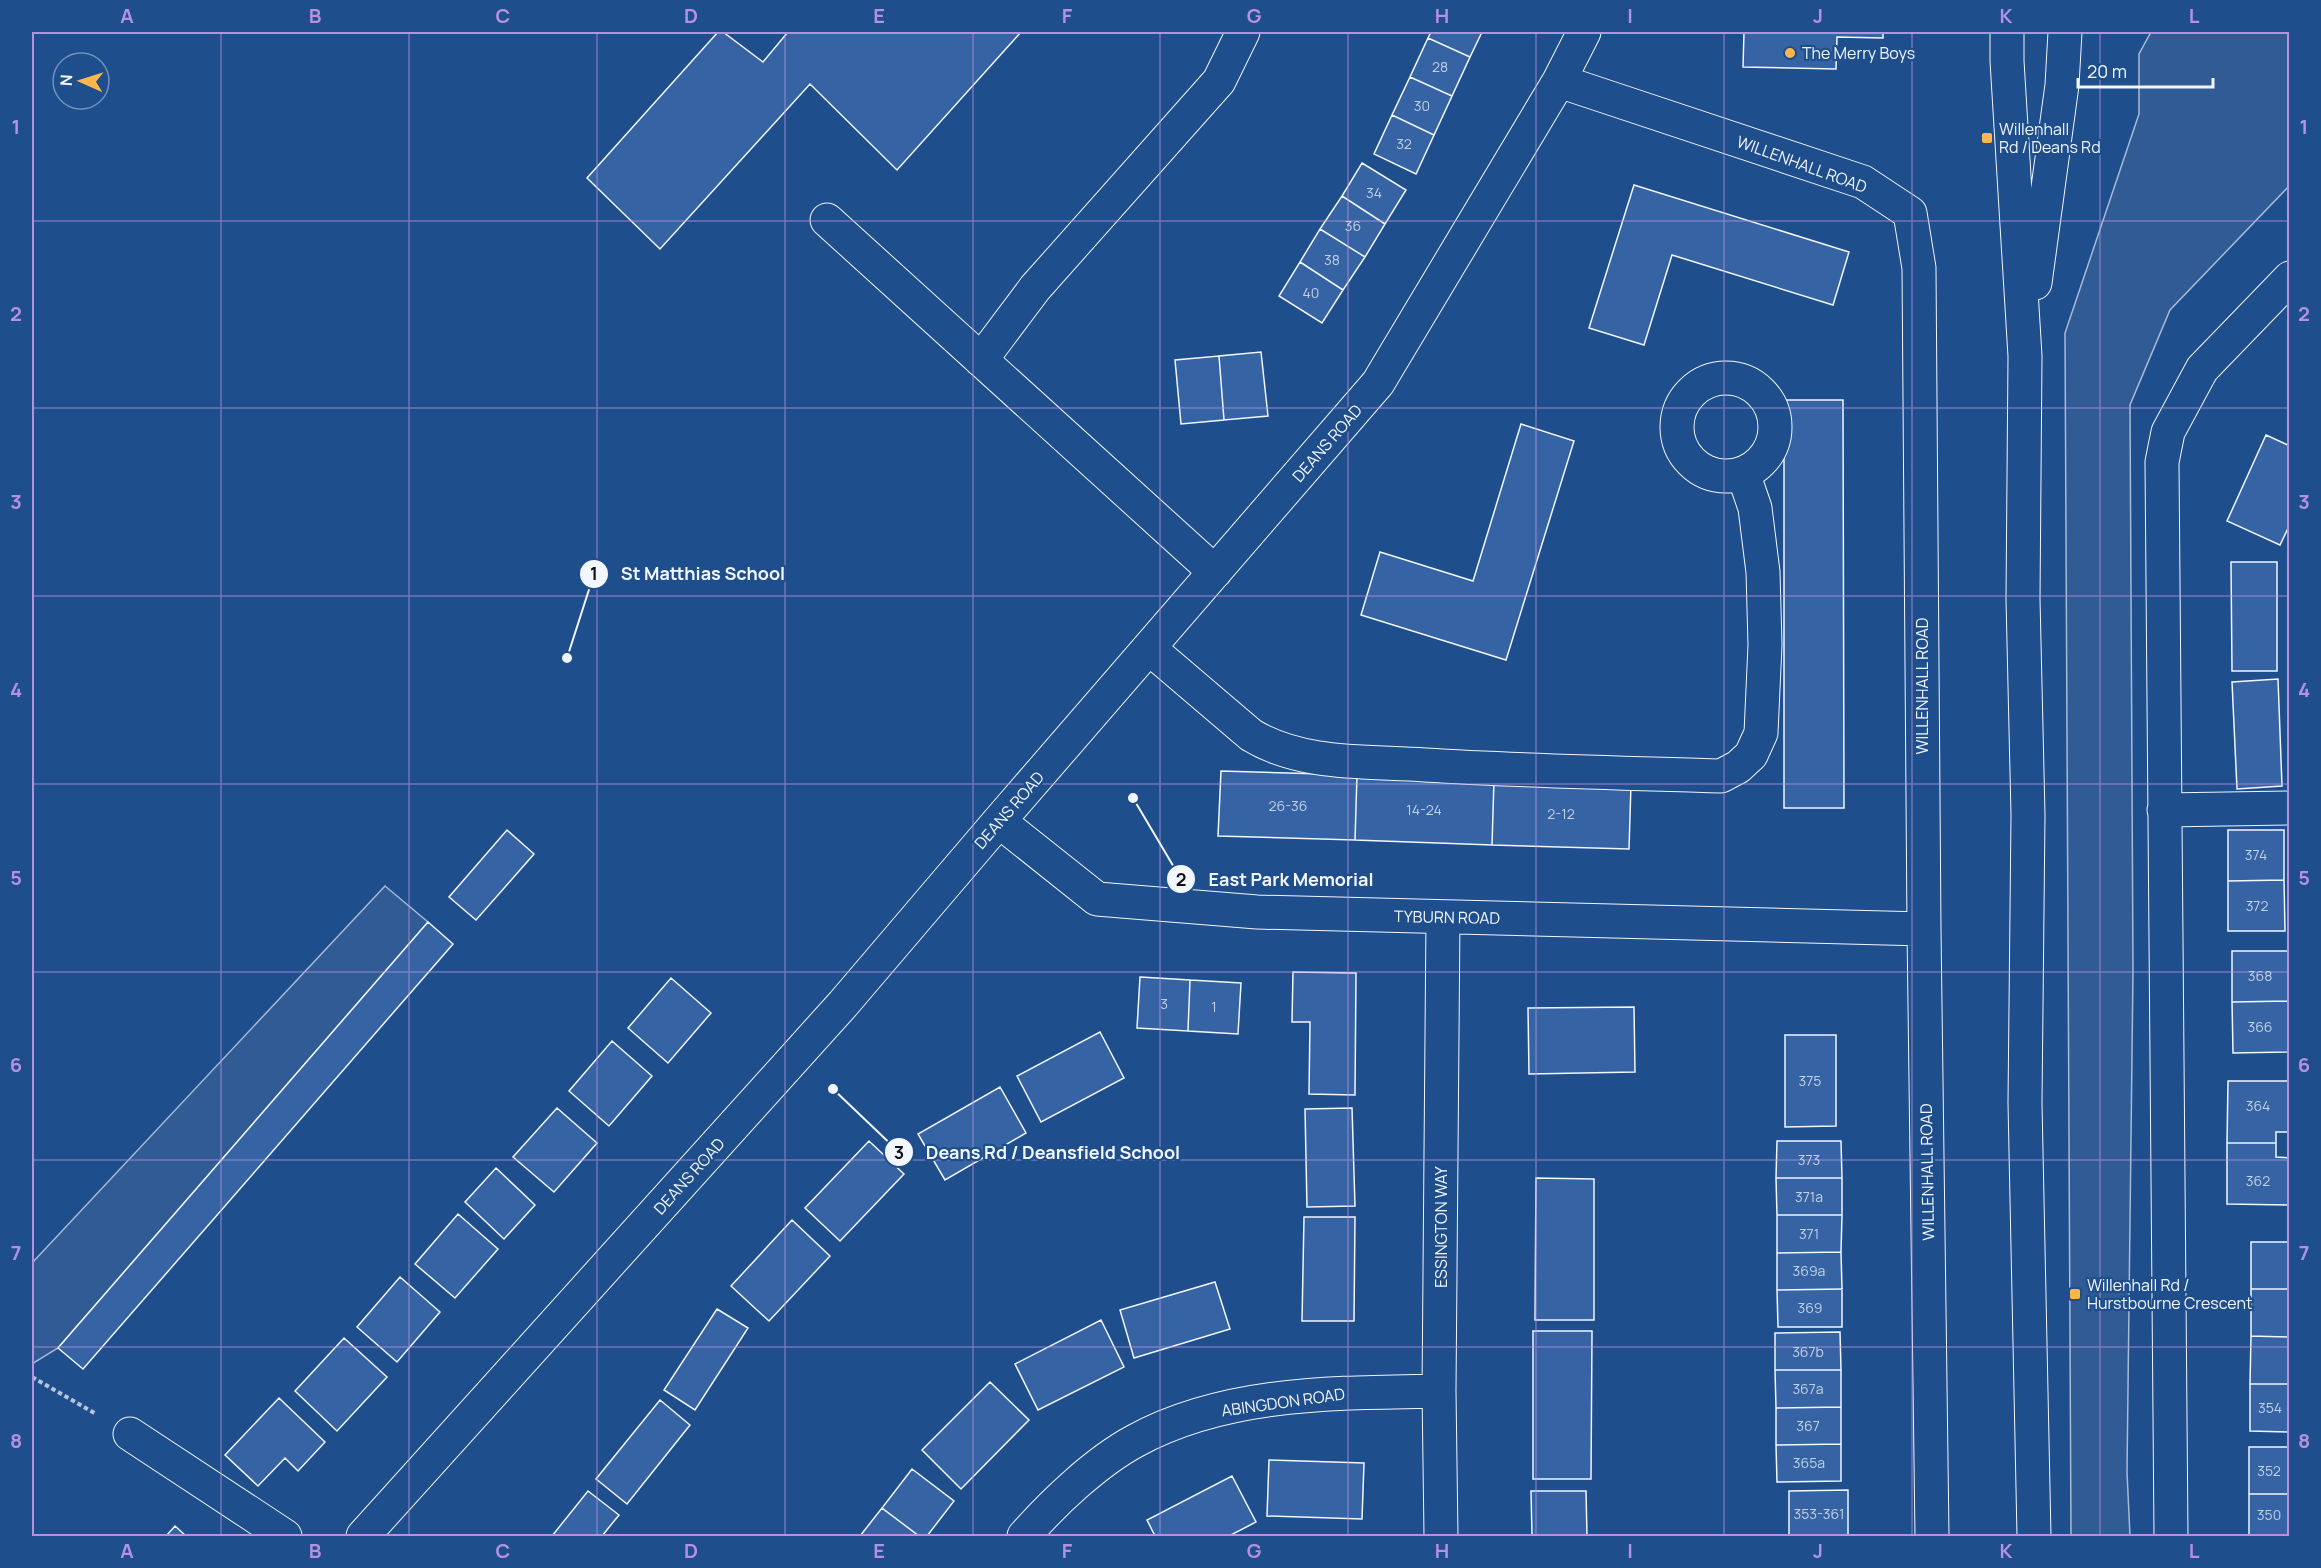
<svg xmlns="http://www.w3.org/2000/svg" width="2321" height="1568" viewBox="0 0 2321 1568" font-family="Manrope,sans-serif">
<rect width="100%" height="100%" fill="#1f4e8c"/>
<path fill="#305b95" stroke="#a8bbd7" stroke-width="1.5" d="M2151,32h138v154l-119,124 -40,95 3,566 -6,501 3,64h-59l-6,-1203 74,-219v-60z
M385,886l43,36 -370,426 -26,16v-101z"/>
<path fill="#3563a3" stroke="#f2f6ff" stroke-width="1.5" d="M718,32h5l40,30 25,-30h233l-124,138 -87,-86 -150,165 -73,-71z
M1431,32h51l-12,25 -42,-19z
M1744,32h139v6l-46,-1 -1,32 -93,-2z
M1428,38l42,19 -18,39 -42,-19z
M1410,77l42,19 -18,39 -42,-20z
M1392,115l42,20 -18,39 -42,-20z
M1362,163l44,27 -21,34 -43,-28z
M1634,185l215,67 -16,53 -161,-50 -28,90 -55,-17z
M1342,196l43,28 -20,33 -45,-28z
M1320,229l45,28 -22,33 -43,-28z
M1300,262l43,28 -21,33 -43,-27z
M1261,352l7,64 -44,4 -5,-64z
M1219,356l5,64 -43,4 -6,-64z
M1784,400h59l1,408h-60z
M1521,424l53,17 -68,219 -145,-45 19,-63 93,29z
M2266,435l24,11v78l-10,21 -53,-24z
M2231,562h46v109h-45z
M2278,679l4,107 -45,3 -5,-107z
M1221,771l136,4 -2,65 -137,-4z
M1357,775l137,5 -2,65 -137,-5z
M1494,780l137,4 -2,65 -137,-4z
M507,830l27,24 -58,66 -27,-23z
M2228,830h56v50l-56,1z
M2284,880l1,51h-57v-50z
M428,922l25,22 -370,425 -25,-21z
M2232,951h56v50l-56,1z
M1293,972l63,1 -1,122 -46,-1 1,-72h-18z
M1140,977l50,3 -2,51 -51,-3z
M671,978l40,35 -43,50 -40,-35z
M1190,980l51,3 -3,51 -50,-3z
M2288,1001l1,51 -56,1 -1,-51z
M1634,1007l1,65 -106,2 -1,-66z
M1100,1032l24,46 -83,44 -24,-46z
M1785,1035h51v91l-51,1z
M612,1041l40,35 -43,50 -40,-35z
M2228,1081h60v51h-12v11h-49z
M1000,1087l26,46 -81,47 -27,-46z
M557,1108l40,35 -43,49 -41,-35z
M1352,1108l3,98 -48,1 -2,-98z
M869,1141l35,33 -64,67 -35,-33z
M1777,1141h64l1,37h-66z
M2227,1143h49v14l14,1v47l-63,-1z
M496,1168l39,37 -31,34 -39,-37z
M1536,1178l58,1v141h-59z
M1776,1178h66v37h-65z
M458,1214l40,35 -43,49 -40,-34z
M1777,1215h65l-1,37 -64,1z
M1304,1217h51l-1,104h-52z
M792,1220l38,36 -61,65 -38,-35z
M2251,1242h39v47h-39z
M1841,1252l1,37 -65,1v-37z
M400,1277l40,35 -43,50 -40,-35z
M1215,1282l15,47 -96,29 -14,-48z
M1842,1289v38h-64l-1,-37z
M2251,1289h39v48l-39,-1z
M717,1309l31,19 -53,82 -31,-20z
M1101,1320l23,47 -86,43 -23,-46z
M1533,1331h59l-1,148h-58z
M1840,1332l1,38h-66v-37z
M2251,1336l39,1v47h-40z
M344,1338l43,39 -50,54 -42,-40z
M1775,1370h66v37l-65,1z
M990,1382l39,38 -68,69 -39,-39z
M2250,1384h40v48l-40,-1z
M279,1398l46,44 -27,29 -13,-13 -27,28 -33,-31z
M660,1400l30,25 -63,79 -31,-25z
M1841,1407v37l-65,1v-37z
M1841,1444v37l-64,1 -1,-37z
M2249,1447h41v47h-41z
M1269,1460l95,3 -2,56 -95,-3z
M912,1469l42,32 -27,35h-8l-37,-28z
M1232,1476l24,46 -27,14h-74l-8,-16z
M1848,1490v46h-59v-45z
M588,1491l31,24 -17,21h-50z
M1531,1491h55l1,45h-55z
M2249,1494h41v42h-41z
M882,1508l37,28h-59z
M175,1526l11,10h-20z"/>
<g fill="none" stroke-linecap="round" stroke-linejoin="round">
<g stroke="#f2f6ff" stroke-width="35">
<path id="minor" d="M1559,81l304,101 47,31 9,55 5,661 8,607
M827,220l388,352
M981,360l54,-72 184,-207 24,-49
M1677 427a49 49 0 1 1 98 0a49 49 0 1 1-98 0Z
M1149,648l102,87c51,31 116,26 174,30 98,6 197,8 296,11l17,-9 13,-12 10,-22 4,-88 -2,-73 -8,-64 -12,-35
M2164,810l126,-2
M999,821l98,78 160,13 667,17
M130,1434l155,102
M363,1536l480,-532 156,-183 379,-438 181,-302 25,-49
M1024,1536c29,-33 72,-74 111,-95 91,-50 203,-48 304,-50
M1441,1536l-2,-145 4,-474
M2171,1536l-9,-1074 6,-30 34,-63 88,-91"/>
</g>
<g stroke="#f2f6ff" stroke-width="35">
<path id="highway" d="M2007,32v29l18,295 -2,243 5,216 -3,288 9,433
M2035,283l27,-198 3,-53"/>
</g>
<path stroke="#b3c4dc" stroke-width="4" stroke-dasharray="4.5 3" stroke-linecap="butt" d="M32,1377l64,37"/>
<use href="#minor" stroke="#1f4e8c" stroke-width="33"/>
<use href="#highway" stroke="#1f4e8c" stroke-width="33"/>
</g>
<path fill="none" stroke="#b691df" stroke-width="1.5" stroke-opacity="0.55" d="M221,32v1504M409,32v1504M597,32v1504M785,32v1504M973,32v1504M1160,32v1504M1348,32v1504M1536,32v1504M1724,32v1504M1912,32v1504M2100,32v1504M32,221h2258M32,408h2258M32,596h2258M32,784h2258M32,972h2258M32,1160h2258M32,1347h2258"/>
<g fill="#ffb74d" stroke="#1f4e8c" stroke-width="2">
<circle cx="1790" cy="53" r="6"/>
<rect x="1981" y="132" width="12" height="12" rx="3"/>
<rect x="2069" y="1288" width="12" height="12" rx="3"/>
</g>
<g text-anchor="middle" stroke-width="4.5" stroke-linejoin="round" paint-order="stroke">
<g font-size="14" fill="#c3d1e8">
<text x="1440" y="72">28</text>
<text x="1422" y="111">30</text>
<text x="1404" y="149">32</text>
<text x="1374" y="198">34</text>
<text x="1353" y="231">36</text>
<text x="1332" y="265">38</text>
<text x="1311" y="298">40</text>
<text x="1288" y="811">26-36</text>
<text x="1424" y="815">14-24</text>
<text x="1561" y="819">2-12</text>
<text x="2256" y="860">374</text>
<text x="2257" y="911">372</text>
<text x="2260" y="981">368</text>
<text x="1164" y="1009">3</text>
<text x="1214" y="1012">1</text>
<text x="2260" y="1032">366</text>
<text x="1810" y="1086">375</text>
<text x="2258" y="1111">364</text>
<text x="1809" y="1165">373</text>
<text x="2258" y="1186">362</text>
<text x="1809" y="1202">371a</text>
<text x="1809" y="1239">371</text>
<text x="1809" y="1276">369a</text>
<text x="1810" y="1313">369</text>
<text x="1808" y="1357">367b</text>
<text x="1808" y="1394">367a</text>
<text x="2270" y="1413">354</text>
<text x="1808" y="1431">367</text>
<text x="1809" y="1468">365a</text>
<text x="2269" y="1476">352</text>
<text x="1819" y="1519">353-361</text>
<text x="2269" y="1520">350</text>
</g>
<g font-size="16" fill="#f2f6ff" stroke="#1f4e8c" text-anchor="start">
<text x="1802" y="59">The Merry Boys</text>
<text x="1999" y="135">Willenhall<tspan x="1999" dy="18">Rd / Deans Rd</tspan></text>
<text x="2087" y="1291">Willenhall Rd /<tspan x="2087" dy="18">Hurstbourne Crescent</tspan></text>
</g>
<g font-size="16" fill="#f2f6ff" stroke="#1f4e8c">
<text transform="translate(1802 164) rotate(20)" y="6">WILLENHALL ROAD</text>
<text transform="translate(1327 443) rotate(-49)" y="6">DEANS ROAD</text>
<text transform="translate(1922 686) rotate(-90)" y="6">WILLENHALL ROAD</text>
<text transform="translate(1009 810) rotate(-49)" y="6">DEANS ROAD</text>
<text transform="translate(1447 917) rotate(1)" y="6">TYBURN ROAD</text>
<text transform="translate(1927 1172) rotate(-91)" y="6">WILLENHALL ROAD</text>
<text transform="translate(689 1176) rotate(-48)" y="6">DEANS ROAD</text>
<text transform="translate(1441 1227) rotate(-90)" y="6">ESSINGTON WAY</text>
<text transform="translate(1283 1402) rotate(-8)" y="6">ABINGDON ROAD</text>
</g>
</g>
<path fill="none" stroke="#f2f6ff" stroke-width="2" d="M567 658L594 574M1133 798L1181 879M833 1089L899 1152"/>
<g fill="#f2f6ff" stroke="#1f4e8c" stroke-width="2">
<circle cx="567" cy="658" r="6"/>
<circle cx="1133" cy="798" r="6"/>
<circle cx="833" cy="1089" r="6"/>
<circle cx="594" cy="574" r="15"/>
<circle cx="1181" cy="879" r="15"/>
<circle cx="899" cy="1152" r="15"/>
</g>
<g font-size="18" text-anchor="middle" font-weight="bold" fill="#111">
<text x="594" y="580">1</text>
<text x="1181" y="886">2</text>
<text x="899" y="1159">3</text>
</g>
<g font-size="18" text-anchor="middle" font-weight="bold" fill="#f2f6ff" stroke="#1f4e8c" stroke-width="4.5" stroke-linejoin="round" paint-order="stroke">
<text x="703" y="580">St Matthias School</text>
<text x="1291" y="886">East Park Memorial</text>
<text x="1053" y="1159">Deans Rd / Deansfield School</text>
</g>
<rect width="2321" height="1568" fill="none" stroke="#1f4e8c" stroke-width="66"/>
<g transform="translate(81 81) rotate(273)"><circle r="28" fill="#1f4e8c" stroke="#7391ba" stroke-width="1.5"/>
<path d="M0-4.5L10 22L0 15L-10 22Z" fill="#ffb74d"/>
<text y="-9" font-size="16" font-weight="bold" text-anchor="middle" fill="#f2f6ff">N</text>
</g>
<path d="M2078 78v9h135v-9" fill="none" stroke="#f2f6ff" stroke-width="3"/>
<text x="2087" y="78" font-size="18" fill="#f2f6ff" stroke="#1f4e8c" stroke-width="4.5" paint-order="stroke">20 m</text>
<rect x="33" y="33" width="2255" height="1502" fill="none" stroke="#b691df" stroke-width="2"/>
<g font-size="20" text-anchor="middle" font-weight="bold" fill="#b691df">
<text x="127" y="23">A</text>
<text x="315" y="23">B</text>
<text x="503" y="23">C</text>
<text x="691" y="23">D</text>
<text x="879" y="23">E</text>
<text x="1067" y="23">F</text>
<text x="1254" y="23">G</text>
<text x="1442" y="23">H</text>
<text x="1630" y="23">I</text>
<text x="1818" y="23">J</text>
<text x="2006" y="23">K</text>
<text x="2194" y="23">L</text>
<text x="16" y="134">1</text>
<text x="2304" y="134">1</text>
<text x="16" y="321">2</text>
<text x="2304" y="321">2</text>
<text x="16" y="509">3</text>
<text x="2304" y="509">3</text>
<text x="16" y="697">4</text>
<text x="2304" y="697">4</text>
<text x="16" y="885">5</text>
<text x="2304" y="885">5</text>
<text x="16" y="1072">6</text>
<text x="2304" y="1072">6</text>
<text x="16" y="1260">7</text>
<text x="2304" y="1260">7</text>
<text x="16" y="1448">8</text>
<text x="2304" y="1448">8</text>
<text x="127" y="1558">A</text>
<text x="315" y="1558">B</text>
<text x="503" y="1558">C</text>
<text x="691" y="1558">D</text>
<text x="879" y="1558">E</text>
<text x="1067" y="1558">F</text>
<text x="1254" y="1558">G</text>
<text x="1442" y="1558">H</text>
<text x="1630" y="1558">I</text>
<text x="1818" y="1558">J</text>
<text x="2006" y="1558">K</text>
<text x="2194" y="1558">L</text>
</g>
</svg>
